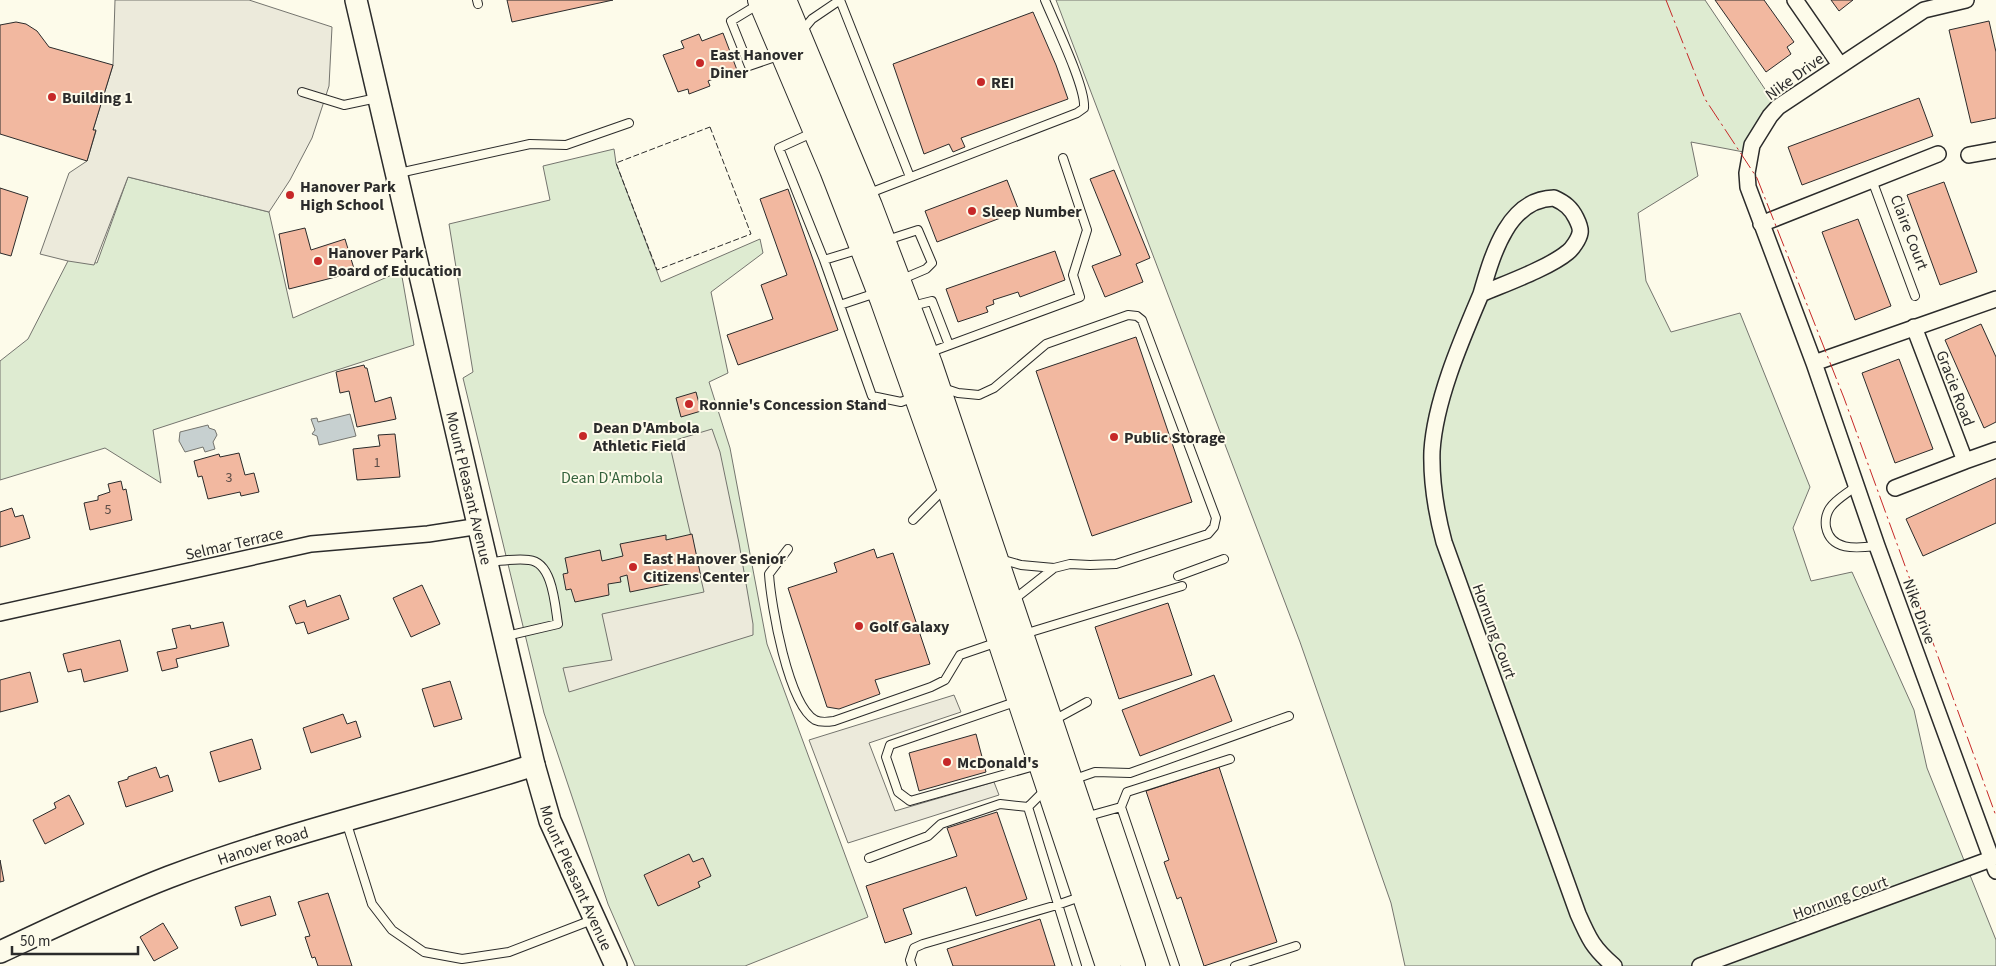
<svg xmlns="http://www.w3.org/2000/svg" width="1996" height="966" viewBox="0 0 1996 966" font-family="'Source Sans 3',sans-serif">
<rect width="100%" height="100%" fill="#fdfbea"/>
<path fill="#deebd1" stroke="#74746e" d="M1056,0h649l74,110 -30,43 -58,-11 7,34 -60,37 8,68 25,51 69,-19 70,174 -17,41 18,53 41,-9 62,138 13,58 69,172v26h-591l-14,-63 -91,-261z
M614,149l2,14 45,119 99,-43 3,14 -52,39 17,81 -19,9 21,66 37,196 101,273 -123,49h-110l-27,-62 -64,-191 -81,-335 10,-6 -24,-148 101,-24 -7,-34z
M128,177l141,35 24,106 108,-47 13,74 -261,85 8,53 -56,-35 -105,32v-119l28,-22 41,-80 28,4z"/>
<path fill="#eceadb" stroke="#74746e" d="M115,0h134l83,27 -3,59 -17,52 -22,42 -21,32 -141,-35 -34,88 -26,-4 -28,-7 29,-81 18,-12 9,-30 -3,-1 20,-65z
M712,429l8,23 19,91 14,81v11l-184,57 -6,-24 49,-8 -10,-46 102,-22 -35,-150z
M954,695l7,17 -92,31 26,68 99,-29 5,13 -151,48 -39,-103z"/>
<path fill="#c7d0d0" stroke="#74746e" d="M350,414l6,22 -37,9 -2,-9 -5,-2 3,-4 -4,-11 6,-1 1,4z
M208,425l1,3 6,2 2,5 -4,7 2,7 -10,3 -2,-5 -18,5 -6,-11 1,-9z"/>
<path fill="#f2b8a0" stroke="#2b2b2b" d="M507,0h106l-101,22z
M1715,0h49l30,42 -7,5 4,7 -25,18z
M1831,0h22l-14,11z
M1033,12l23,53 12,34 -107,39 4,9 -12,5 -4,-8 -25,10 -31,-90z
M1989,21l7,31v66l-25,5 -22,-93z
M16,22l10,2 11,7 12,16 64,18 -20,65h3l-9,31 -87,-27v-109z
M723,33l14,37 -29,11 2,5 -21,8 -1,-5 -10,3 -15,-37 21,-7 -3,-7 18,-7 3,7z
M1919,98l14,38 -131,49 -14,-38z
M1114,170l36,88 -14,6 7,18 -38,15 -13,-31 29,-11 -31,-76z
M1007,180l12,31 -82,31 -12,-31z
M1944,182l33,90 -37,13 -33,-90z
M0,188l28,9 -17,59 -11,-3z
M788,189l50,141 -100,35 -11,-30 46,-16 -12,-34 26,-10 -27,-76z
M1858,219l33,87 -36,14 -33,-88z
M305,228l6,22 34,-11 10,33 -66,17 -10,-55z
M1055,251l10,29 -45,17 -2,-5 -25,8 1,4 -8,3 2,5 -30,10 -12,-33z
M1981,324l15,33v65l-12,6 -39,-88z
M1136,337l56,165 -100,34 -56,-165z
M1899,359l34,90 -38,14 -33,-90z
M364,365l1,3h2l8,34 16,-5 5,22 -39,8 -8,-36 -9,2 -4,-21z
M696,392l5,19 -20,6 -5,-19z
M395,434l5,43 -43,3 -4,-31 27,-3 -2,-11z
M239,453l6,22 9,-2 5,19 -18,4 -1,-4 -32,7 -6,-23 -4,1 -4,-16 25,-7 1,3z
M1996,478v45l-73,33 -17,-37z
M121,481l2,9 3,-1 6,31 -42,10 -6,-27 14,-3v-4l12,-4 -2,-8z
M12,508l3,9 8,-2 7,23 -30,9v-35z
M692,534l9,43 -71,15 -3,-17 -7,2 1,5 -13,2 1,11 -34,7 -4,-13 -5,1 -3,-16 5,-1 -3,-15 35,-8 2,11 21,-5 -3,-12 46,-9v5z
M874,549l3,9 16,-5 37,111 -55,16 5,14 -41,15 -12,-2 -39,-119 49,-16 -3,-9z
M422,585l18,39 -29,13 -18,-39z
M340,595l9,24 -41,15 -4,-12 -8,2 -7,-18 16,-6 2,7z
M1168,603l24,72 -73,24 -24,-72z
M223,622l6,24 -53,13 2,8 -16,4 -5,-19 20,-4 -5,-19 18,-4 1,4z
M120,640l8,31 -44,11 -3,-13 -13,3 -5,-18z
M30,672l8,30 -38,10v-32z
M1214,675l18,46 -92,35 -18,-46z
M450,681l12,38 -28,8 -12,-38z
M343,714l4,10 9,-3 5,16 -50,16 -8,-25z
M976,734l10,38 -67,19 -10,-38z
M252,739l9,30 -42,13 -9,-30z
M156,767l4,11 8,-3 5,16 -47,16 -8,-25 10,-3v-2z
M1219,767l58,175 -73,24 -23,-69 -4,2 -13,-37 5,-2 -23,-69z
M69,795l15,29 -39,20 -12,-24 23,-12 -2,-5z
M997,812l30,87 -51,17 -10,-29 -63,22 9,25 -27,9 -19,-57 91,-30 -10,-28z
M689,854l4,8 10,-4 8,18 -13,6 2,5 -42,19 -14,-31z
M0,860l4,21 -4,1z
M328,893l24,73h-34l-3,-9 -3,1 -7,-21 5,-1 -12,-34z
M270,896l6,19 -35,11 -6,-19z
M1040,919l15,47h-102l-6,-17z
M163,923l15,25 -24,13 -14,-24z"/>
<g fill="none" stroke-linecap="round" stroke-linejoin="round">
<g stroke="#2b2b2b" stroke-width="10">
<path id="lane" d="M477,0l1,4
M840,0l70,177
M759,4l-28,17 18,45 32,-11
M802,31l10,-12 28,-19
M302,92l42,13 33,-7
M814,132l-35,16 45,112 48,136 29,6 13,-5
M399,173l131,-29 36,1 63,-22
M1872,180l43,116
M867,194l210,-81 7,-5c2,-21 -30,-86 -39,-108
M887,240l31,-10 14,33 -6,6 -26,11
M824,260l36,-11
M840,305l36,-12
M912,306l20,-5 17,44
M928,353l152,-56 -7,-22 14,-45 -24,-72
M943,388l15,5 21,2 15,-7 52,-44 82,-29 9,1 5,4 74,198 -2,9 -6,7 -92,30 -26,1 -20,-1 -16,4
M1856,486c-8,7 -20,13 -26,22 -4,6 -5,12 -4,19 5,25 32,21 51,19
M913,520l32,-32
M788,549l-19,25c2,31 19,130 46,146 6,3 13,2 19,1l97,-34 14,-7 15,-25 38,-13
M1000,559l21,6 33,3 -42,33
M489,562c13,-1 27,-4 40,-2 24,2 26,46 29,64l-52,12
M1178,576l46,-17
M1024,634l158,-48
M1018,701l-128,44 -4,12 12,35 12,9 128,-36
M1054,720l33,-18
M1072,780l23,-8 35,1 159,-57
M1045,790l-17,17 49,159
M1085,817l36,-10
M346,821l26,83 20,26 32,22 38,7 47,-7 83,-32
M869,858l59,-22 13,-12 59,-20 28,3
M912,966l-2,-6 4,-12 9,-4 134,-39 26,-9
M1175,966l-54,-159 6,-15 103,-33
M1235,966l61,-20"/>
</g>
<g stroke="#2b2b2b" stroke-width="18">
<path id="street" d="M1795,0l45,65
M1966,0l-42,10 -146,97 -8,9 -18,29 -5,28 1,14 66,176 63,183 119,325
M1969,155l27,-5
M1554,198c11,5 17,10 22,20 2,4 5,11 4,15 -1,6 -8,16 -12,19 -19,16 -64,32 -87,42 11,-37 26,-95 73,-96z
M1761,224l177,-70
M1481,294c-20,47 -46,107 -49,157 -1,32 4,61 12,91l134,372c11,25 15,34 36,52
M1814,363l182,-64
M1965,461l31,-11
M1895,488l70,-27 -51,-134
M0,613l311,-69 117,-10 52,-8
M1700,966l291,-107"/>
</g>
<g stroke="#2b2b2b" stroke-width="24">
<g id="secondary">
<path id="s1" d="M356,0l178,765 16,56 66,145"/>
<path id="s2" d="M0,952c56,-26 112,-53 169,-75 119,-45 244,-73 365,-112"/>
</g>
</g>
<g stroke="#2b2b2b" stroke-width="26">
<path id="primary" d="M760,0l72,170 50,129 66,186 160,481
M784,0l86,206 60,158 203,602"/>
</g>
<use href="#lane" stroke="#fdfbea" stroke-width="8"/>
<use href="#street" stroke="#fdfbea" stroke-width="15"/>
<use href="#secondary" stroke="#fdfbea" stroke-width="21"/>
<use href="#primary" stroke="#fdfbea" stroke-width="24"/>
<path stroke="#2b2b2b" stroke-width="1" stroke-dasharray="6 2.5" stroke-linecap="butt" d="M710,127l41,107 -94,36 -41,-107z"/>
<path stroke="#c62828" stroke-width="1" stroke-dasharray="18 4 2.5 4" stroke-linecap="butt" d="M1666,0l39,99 52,79 87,220 152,418"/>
</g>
<g fill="#c62828" stroke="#fdfbea" stroke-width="2">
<circle cx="700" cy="63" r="5"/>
<circle cx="981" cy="82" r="5"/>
<circle cx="52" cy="97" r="5"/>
<circle cx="290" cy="195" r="5"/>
<circle cx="972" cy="211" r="5"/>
<circle cx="318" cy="261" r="5"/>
<circle cx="689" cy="404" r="5"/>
<circle cx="583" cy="436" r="5"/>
<circle cx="1114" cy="437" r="5"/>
<circle cx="633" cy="567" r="5"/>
<circle cx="859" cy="626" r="5"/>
<circle cx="947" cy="762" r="5"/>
</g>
<g text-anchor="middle" stroke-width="4" stroke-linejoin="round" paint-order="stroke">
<g font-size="14" fill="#5d4e48">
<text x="377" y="467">1</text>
<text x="229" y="482">3</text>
<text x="108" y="514">5</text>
</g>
<g font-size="16" font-weight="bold" fill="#2b2b2b" stroke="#fdfbea" text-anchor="start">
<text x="710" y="60">East Hanover<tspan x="710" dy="18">Diner</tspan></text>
<text x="991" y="88">REI</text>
<text x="62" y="103">Building 1</text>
<text x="300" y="192">Hanover Park<tspan x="300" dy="18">High School</tspan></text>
<text x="982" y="217">Sleep Number</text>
<text x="328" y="258">Hanover Park<tspan x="328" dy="18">Board of Education</tspan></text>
<text x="699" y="410">Ronnie's Concession Stand</text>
<text x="593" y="433">Dean D'Ambola<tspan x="593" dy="18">Athletic Field</tspan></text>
<text x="1124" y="443">Public Storage</text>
<text x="643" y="564">East Hanover Senior<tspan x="643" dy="18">Citizens Center</tspan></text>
<text x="869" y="632">Golf Galaxy</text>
<text x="957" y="768">McDonald's</text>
</g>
<g font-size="16" fill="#2b2b2b" stroke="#fdfbea">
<text transform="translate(1794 76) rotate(-36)" y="6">Nike Drive</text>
<text transform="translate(1910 232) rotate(69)" y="6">Claire Court</text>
<text transform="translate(1956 388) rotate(69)" y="6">Gracie Road</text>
<text dy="6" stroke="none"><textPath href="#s1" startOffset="501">Mount Pleasant Avenue</textPath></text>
<text transform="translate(234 543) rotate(-13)" y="6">Selmar Terrace</text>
<text transform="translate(1920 611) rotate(70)" y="6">Nike Drive</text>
<text transform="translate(1495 631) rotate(70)" y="6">Hornung Court</text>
<text dy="6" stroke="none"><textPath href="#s2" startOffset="284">Hanover Road</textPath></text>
<text dy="6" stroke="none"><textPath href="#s1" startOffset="906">Mount Pleasant Avenue</textPath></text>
<text transform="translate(1840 897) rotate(-20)" y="6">Hornung Court</text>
</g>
<g font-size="16" fill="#34623c" stroke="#fdfbea">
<text x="612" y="483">Dean D'Ambola</text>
</g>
</g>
<path d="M12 946v8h126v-8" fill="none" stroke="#2b2b2b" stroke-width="2.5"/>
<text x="20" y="946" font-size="15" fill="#2b2b2b" stroke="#fdfbea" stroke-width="4" paint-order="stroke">50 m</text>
</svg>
